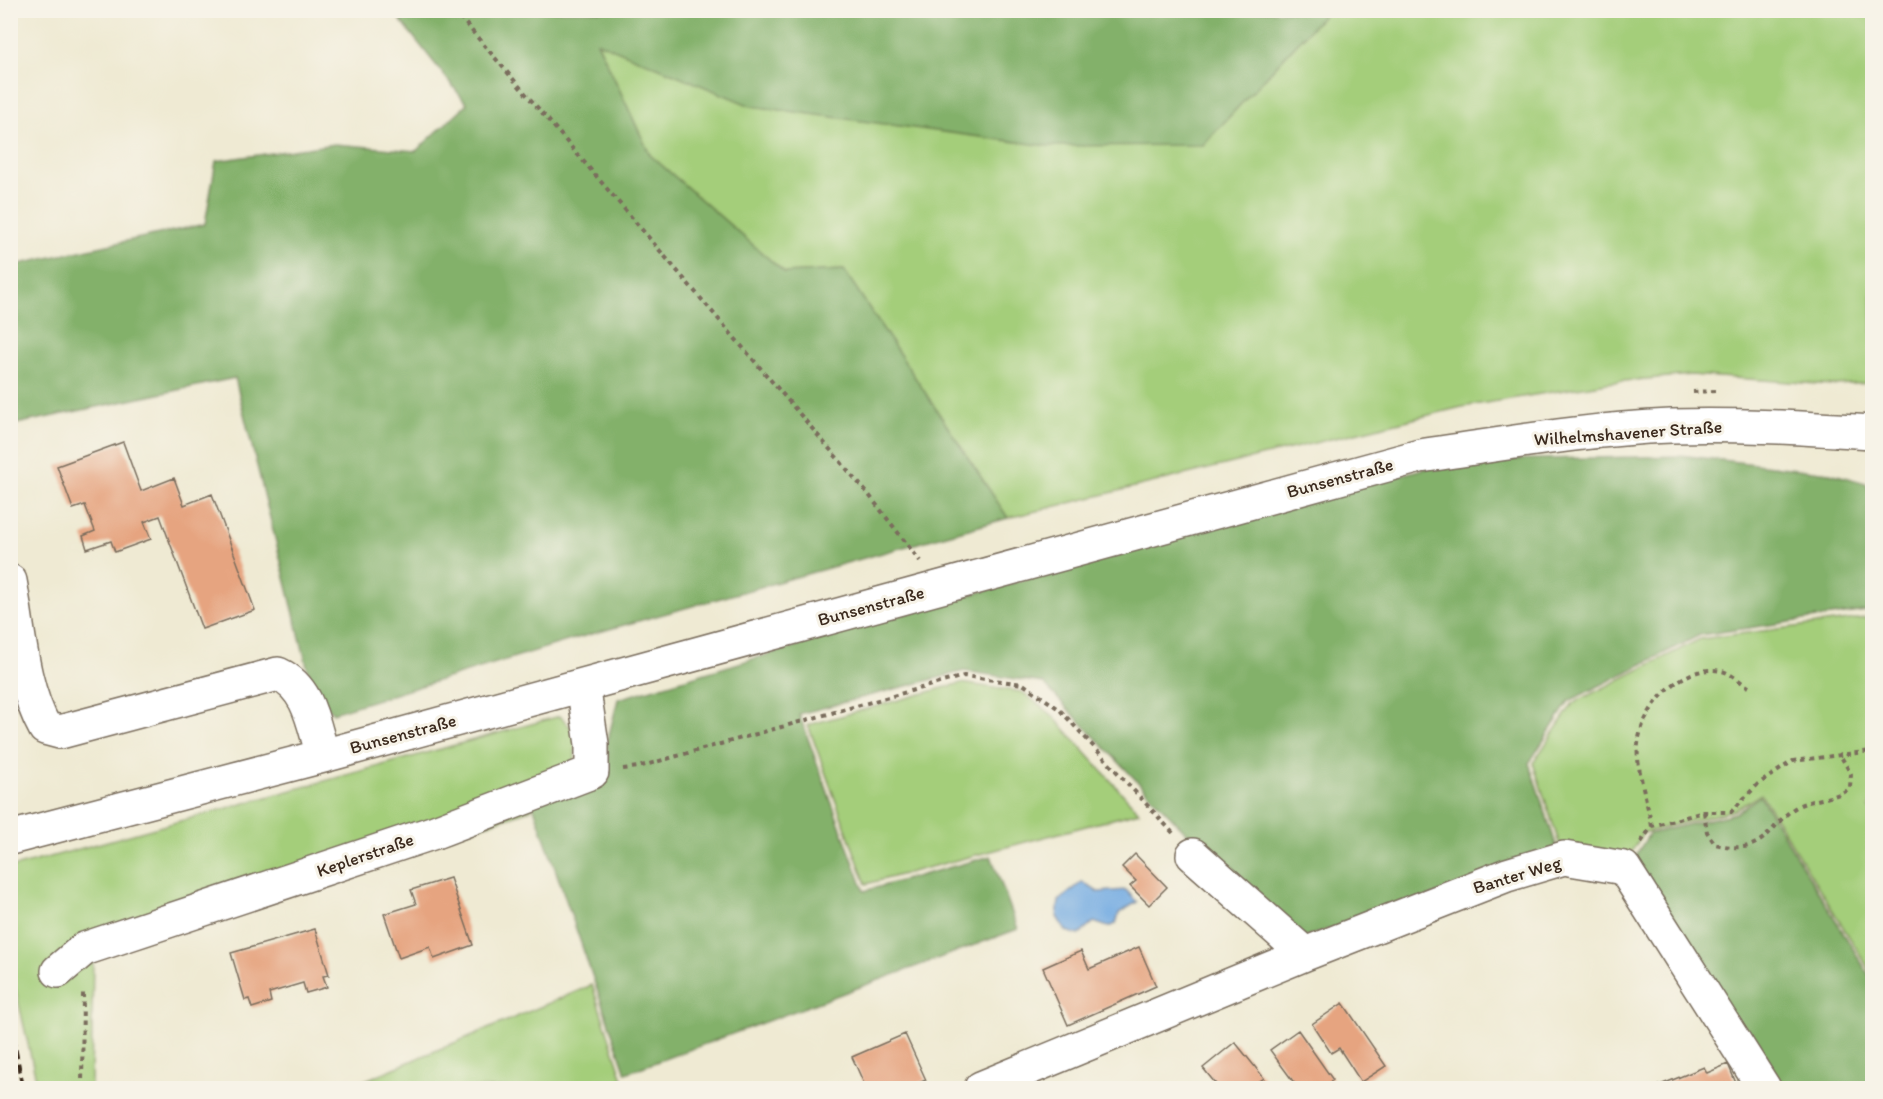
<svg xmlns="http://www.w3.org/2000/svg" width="1883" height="1099" viewBox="0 0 1883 1099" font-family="Itim,sans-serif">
<rect width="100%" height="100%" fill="#f7f3e8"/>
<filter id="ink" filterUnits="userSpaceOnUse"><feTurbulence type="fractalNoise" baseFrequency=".0167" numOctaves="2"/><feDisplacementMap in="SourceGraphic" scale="12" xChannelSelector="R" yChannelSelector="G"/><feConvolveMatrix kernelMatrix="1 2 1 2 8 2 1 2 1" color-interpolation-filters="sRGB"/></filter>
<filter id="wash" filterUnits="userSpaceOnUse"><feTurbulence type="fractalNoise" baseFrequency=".008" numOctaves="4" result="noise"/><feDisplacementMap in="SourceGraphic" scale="24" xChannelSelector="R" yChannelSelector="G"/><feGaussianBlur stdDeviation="1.35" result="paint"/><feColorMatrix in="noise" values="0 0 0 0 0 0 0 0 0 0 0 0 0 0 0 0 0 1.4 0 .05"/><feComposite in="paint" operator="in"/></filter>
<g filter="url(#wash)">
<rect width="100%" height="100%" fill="#efead3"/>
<path fill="#a4ce7a" stroke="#707c4c" stroke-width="1.5" d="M1327,11h545v372l-39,2 -142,-10 -78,7 -151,25 -454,111 -164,-248 -59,3 -135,-118 -53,-114 155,65 451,39z
M1872,617v187l-3,2 3,7v161l-111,-180 -26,16 -92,23 -18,30 -63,-11 -29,-89 40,-60 127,-64z
M961,683l61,9 29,22 88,98 -273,72 -58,-159z
M560,716l16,17 -1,26 -45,51 -437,147 -2,131h-53l-27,-119 -1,-101z
M592,985l31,94 -25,9h-251z"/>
<path fill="#83b16a" stroke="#5f6e44" stroke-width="1.5" d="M393,11h934l-124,134 -156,1 -296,-40 -154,-64 53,113 135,118 59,-3 164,248 -434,121 -241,74 -20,-23 -78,-312 -224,47 -1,-159 195,-42 11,-63 119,-17 81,7 51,-47z
M1687,456l143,17 36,10 6,15v112l-172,25 -131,66 -40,62 30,91 -257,84 -100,-89 -159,-166 -79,-12 -165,43 65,177 127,-35 27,73 -392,144 -94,-271 78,-25 -3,-34 11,-44 323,-96 510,-142z
M1760,796l112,184v108h-100l-143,-222 20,-32 87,-21z"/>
<path fill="#73abe2" stroke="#576a80" stroke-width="1.5" d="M1082,882l16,10 28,-2 11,12 -18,11 -3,11 -8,3 -14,-5 -15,13 -13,-4 -9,-14 2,-16z"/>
<g id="blocks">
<path fill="#e6a480" d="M123,442l18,49 33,-13 10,27 28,-11 43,116 -53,19 -42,-113 -16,6 7,17 -36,13 -4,-11 -24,8 -4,-13 12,-5 -10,-26 -12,4 -16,-43z
M1135,854l32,33 -18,18 -19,-19 6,-5 -14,-14z
M450,878l23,67 -39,14 -4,-12 -31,11 -15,-44 32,-10 -5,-14z
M315,929l14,46 -6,1 4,11 -21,6 -3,-10 -34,10 2,9 -19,6 -3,-9 -4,1 -14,-47z
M1139,947l17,39 -88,39 -25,-57 38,-17 8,18z
M1343,1003l43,63 -25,16 -22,-34 -8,5 -19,-29z
M1298,1030l35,50 -12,8h-23l-28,-38z
M905,1034l21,46 -19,8h-41l-14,-31z
M1235,1042l29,36 -14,10h-31l-16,-20z
M1728,1064l10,24h-79l-1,-2 46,-19 3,6z"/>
</g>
</g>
<g filter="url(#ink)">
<use href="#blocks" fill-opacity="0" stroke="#7a6d5d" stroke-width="1.5"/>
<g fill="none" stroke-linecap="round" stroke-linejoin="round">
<g stroke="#7a6d5d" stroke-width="36">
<path id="minor" d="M10,581c9,48 11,104 35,147l15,4 218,-58c32,15 35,50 45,82
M10,838l313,-82 1097,-300c83,-12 167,-27 251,-30 67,-2 134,2 201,6
M1193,855l112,99
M58,971l26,-22 351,-117 157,-60v-28l-9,-59
M981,1088l324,-134 202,-79 57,-17 60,10 140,220"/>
</g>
<path stroke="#7a6d5d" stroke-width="4" stroke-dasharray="4.5 4.5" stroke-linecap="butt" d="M454,10l415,485 51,66
M1693,392l22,-1
M623,769l15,-2 326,-91 59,8 36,25 114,124
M1704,812l3,20 8,12c13,3 28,6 41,-1 16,-8 25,-28 42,-37 16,-8 41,-7 52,-19l1,-13 -12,-21
M1652,826c-4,-20 -17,-63 -14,-82 4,-36 43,-81 83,-73 9,1 20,12 28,16
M1641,842l11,-16 52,-14h27l27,-28 35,-23 79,-10
M82,1088l1,-95"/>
<use href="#minor" stroke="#fff" stroke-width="33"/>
<path stroke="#3b2a1e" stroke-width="4.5" stroke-dasharray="9 4.5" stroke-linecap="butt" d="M10,1023l13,65"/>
</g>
</g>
<g text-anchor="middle" stroke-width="6" stroke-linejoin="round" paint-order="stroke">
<g font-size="18" fill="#3b2a1e" stroke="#f7f3e8">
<text transform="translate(1628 433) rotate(-4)" y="6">Wilhelmshavener Straße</text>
<text transform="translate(1340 478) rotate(-15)" y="6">Bunsenstraße</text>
<text transform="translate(871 606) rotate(-15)" y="6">Bunsenstraße</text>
<text transform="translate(403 734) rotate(-15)" y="6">Bunsenstraße</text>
<text transform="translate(365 855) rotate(-19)" y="6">Keplerstraße</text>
<text transform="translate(1517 875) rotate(-17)" y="6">Banter Weg</text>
</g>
</g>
<rect width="1883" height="1099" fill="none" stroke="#f7f3e8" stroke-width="36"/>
</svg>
